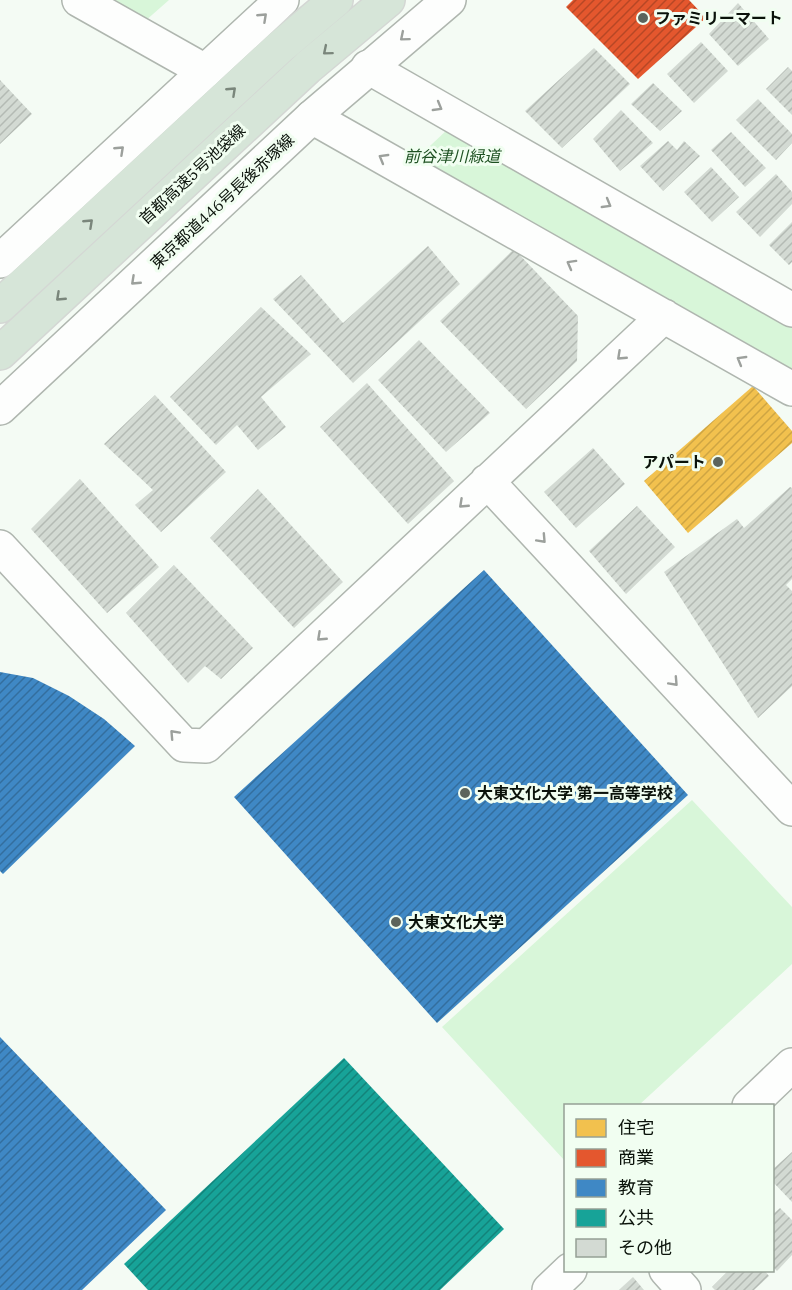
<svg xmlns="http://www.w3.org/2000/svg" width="792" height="1290" viewBox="0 0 792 1290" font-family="'IBM Plex Serif','Noto Sans JP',serif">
<defs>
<pattern id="homes-hatch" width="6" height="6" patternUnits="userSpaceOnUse" patternTransform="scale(1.5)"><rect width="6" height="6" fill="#f2c14e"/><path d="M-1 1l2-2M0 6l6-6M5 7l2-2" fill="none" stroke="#cea543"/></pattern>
<pattern id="shops-hatch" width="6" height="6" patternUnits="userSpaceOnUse" patternTransform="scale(1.5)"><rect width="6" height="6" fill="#e4572e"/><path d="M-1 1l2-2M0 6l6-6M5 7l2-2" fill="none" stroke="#b74725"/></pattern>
<pattern id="schools-hatch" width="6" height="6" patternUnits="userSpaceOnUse" patternTransform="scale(1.5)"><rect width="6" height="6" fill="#3f88c5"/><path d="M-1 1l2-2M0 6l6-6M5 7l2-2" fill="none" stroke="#336e9e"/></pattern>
<pattern id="public-hatch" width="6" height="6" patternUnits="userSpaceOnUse" patternTransform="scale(1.5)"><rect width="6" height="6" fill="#17a398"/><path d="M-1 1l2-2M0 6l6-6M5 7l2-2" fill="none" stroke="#13837a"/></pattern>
<pattern id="building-hatch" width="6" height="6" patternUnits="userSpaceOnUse" patternTransform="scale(1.5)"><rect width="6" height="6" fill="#d3dad3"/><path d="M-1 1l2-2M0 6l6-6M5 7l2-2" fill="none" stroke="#b4bab4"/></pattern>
</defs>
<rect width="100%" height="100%" fill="#f4fbf4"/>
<path fill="#d8f6d9" d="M105,0h64l-25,22z
M448,129l344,198v48l-377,-215z
M692,800l100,107v57l-153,141 -73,1 -1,55 -123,-134z"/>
<path fill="url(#homes-hatch)" d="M753,386l39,45v12l-104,90 -44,-52z"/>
<path fill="url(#shops-hatch)" d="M573,0h116l17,18 -68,61 -72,-72z"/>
<path fill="url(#schools-hatch)" d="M484,570l204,225 -251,228 -203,-226z
M0,672l33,6 36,18 35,23 31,27 -132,128 -3,-3z
M0,1037l166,173 -84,80h-82z"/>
<path fill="url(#public-hatch)" d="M344,1058l160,171 -64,61h-292l-24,-26z"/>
<path fill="url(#building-hatch)" d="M738,3l31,36 -31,27 -29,-32z
M701,42l27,29 -34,32 -27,-29z
M594,48l36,36 -68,64 -37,-37z
M788,67l4,4v44l-26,-26z
M0,80l32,34 -32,30z
M653,83l29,28 -22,20 -29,-27z
M758,99l34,35v9l-16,17 -40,-40z
M621,110l32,33 -33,28 -27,-32z
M731,132l35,36 -21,19 -34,-37z
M668,141l9,9 7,-9 16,15 -37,35 -23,-25z
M711,167l28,30 -27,25 -28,-30z
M776,174l16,18v12l-32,33 -24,-25z
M792,222v40l-3,3 -20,-20z
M428,246l32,38 -107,99 -80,-84 28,-24 42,48z
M514,249l64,67 -1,45 -51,48 -86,-88z
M261,307l50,47 -50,43 25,30 -28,23 -21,-25 -21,20 -46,-48z
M419,340l71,73 -44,39 -68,-72z
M367,383l87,98 -46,43 -88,-97z
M155,395l71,77 -65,60 -26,-27 18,-15 -49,-46z
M593,448l32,36 -49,44 -32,-36z
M80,479l79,88 -52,46 -76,-84z
M790,487l2,1v91l-6,6 6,6v95l-34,32 -94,-146 73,-53 7,9z
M258,489l85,93 -49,46 -84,-90z
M637,506l38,41 -49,47 -37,-43z
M174,565l79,83 -32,31 -16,-13 -17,17 -62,-70z
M792,1152v50l-20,-21v-11z
M780,1208l12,12v35l-15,16 -5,-5v-28l2,-2 -2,-2v-19z
M729,1270h35l5,6 -15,14h-39l-3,-3z
M633,1277l11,13h-25z"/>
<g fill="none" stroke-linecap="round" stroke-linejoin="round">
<g stroke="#afb6af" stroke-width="36">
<path id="minor" d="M79,0l126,71
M368,67l424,243
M312,117l480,272
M487,481l305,328
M0,547l184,198 22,1 458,-430
M666,1270l18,20"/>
</g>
<g stroke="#afb6af" stroke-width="36">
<path id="tertiary" d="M749,1106l43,-41
M549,1290l21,-20"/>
</g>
<g stroke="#afb6af" stroke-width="36">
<path id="secondary" d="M0,261l282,-261
M0,408l312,-291 137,-117"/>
</g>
<g stroke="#d4d7d4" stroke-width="36">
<path id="motorway" d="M0,306l279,-258 57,-48
M0,353l308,-286 80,-67"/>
</g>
<use href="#minor" stroke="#fdfefd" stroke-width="33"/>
<use href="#tertiary" stroke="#fdfefd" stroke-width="33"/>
<use href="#secondary" stroke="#fdfefd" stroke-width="33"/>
<use href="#motorway" stroke="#d6e5d8" stroke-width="33"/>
</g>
<defs><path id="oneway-chevron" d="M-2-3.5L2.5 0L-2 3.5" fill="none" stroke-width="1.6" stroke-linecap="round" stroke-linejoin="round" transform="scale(1.5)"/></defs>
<g stroke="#9ca09c">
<use href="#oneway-chevron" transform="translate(263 17) rotate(-43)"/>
<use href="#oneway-chevron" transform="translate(404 37) rotate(140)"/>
<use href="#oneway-chevron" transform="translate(438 107) rotate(30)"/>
<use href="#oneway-chevron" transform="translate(120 150) rotate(-43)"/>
<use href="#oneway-chevron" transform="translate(383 158) rotate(-150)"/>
<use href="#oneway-chevron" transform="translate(607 204) rotate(30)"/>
<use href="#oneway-chevron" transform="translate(571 264) rotate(-151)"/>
<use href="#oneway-chevron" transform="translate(135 281) rotate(137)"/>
<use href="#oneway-chevron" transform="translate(621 356) rotate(137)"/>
<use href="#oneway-chevron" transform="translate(741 360) rotate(-150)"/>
<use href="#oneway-chevron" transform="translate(463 504) rotate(137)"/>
<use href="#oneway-chevron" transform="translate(542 539) rotate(47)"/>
<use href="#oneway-chevron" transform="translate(321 637) rotate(137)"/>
<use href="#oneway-chevron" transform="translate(674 682) rotate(47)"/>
<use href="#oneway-chevron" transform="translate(174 734) rotate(-133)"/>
</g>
<g stroke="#7a867b">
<use href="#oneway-chevron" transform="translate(327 51) rotate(140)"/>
<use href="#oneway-chevron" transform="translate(232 91) rotate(-43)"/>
<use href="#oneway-chevron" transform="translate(89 223) rotate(-43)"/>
<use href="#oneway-chevron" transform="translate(60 297) rotate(137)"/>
</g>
<g fill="#5c645c" stroke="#f1fef1" stroke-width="2">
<circle cx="643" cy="18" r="6"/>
<circle cx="718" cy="462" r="6"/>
<circle cx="465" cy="793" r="6"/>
<circle cx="396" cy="922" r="6"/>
</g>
<g text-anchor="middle" stroke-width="6" stroke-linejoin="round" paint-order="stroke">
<g font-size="16" font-weight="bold" fill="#0a120a" stroke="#f1fef1" text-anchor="start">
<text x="655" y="24">ファミリーマート</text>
<text x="706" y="468" text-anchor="end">アパート</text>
<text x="477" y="799">大東文化大学 第一高等学校</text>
<text x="408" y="928">大東文化大学</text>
</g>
<g font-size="16" font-style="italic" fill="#1e5122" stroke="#f1fef1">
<text x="452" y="162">前谷津川緑道</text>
</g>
<g font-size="16" fill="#0a120a" stroke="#f1fef1">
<text transform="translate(192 174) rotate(-43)" y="6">首都高速5号池袋線</text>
<text transform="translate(222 201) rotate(-43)" y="6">東京都道446号長後赤塚線</text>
</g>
</g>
<rect x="564" y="1104" width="210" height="168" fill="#f1fef1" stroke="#95a095" stroke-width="1.5"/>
<rect x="576" y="1119" width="30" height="18" fill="#f2c14e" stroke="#95a095" stroke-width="1.5"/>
<text x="618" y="1134" font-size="18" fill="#0a120a">住宅</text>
<rect x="576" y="1149" width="30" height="18" fill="#e4572e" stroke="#95a095" stroke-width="1.5"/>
<text x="618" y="1164" font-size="18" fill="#0a120a">商業</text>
<rect x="576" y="1179" width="30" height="18" fill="#3f88c5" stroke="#95a095" stroke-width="1.5"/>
<text x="618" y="1194" font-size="18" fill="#0a120a">教育</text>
<rect x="576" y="1209" width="30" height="18" fill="#17a398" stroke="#95a095" stroke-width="1.5"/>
<text x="618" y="1224" font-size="18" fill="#0a120a">公共</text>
<rect x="576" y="1239" width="30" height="18" fill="#d3dad3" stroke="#95a095" stroke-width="1.5"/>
<text x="618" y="1254" font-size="18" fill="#0a120a">その他</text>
</svg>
